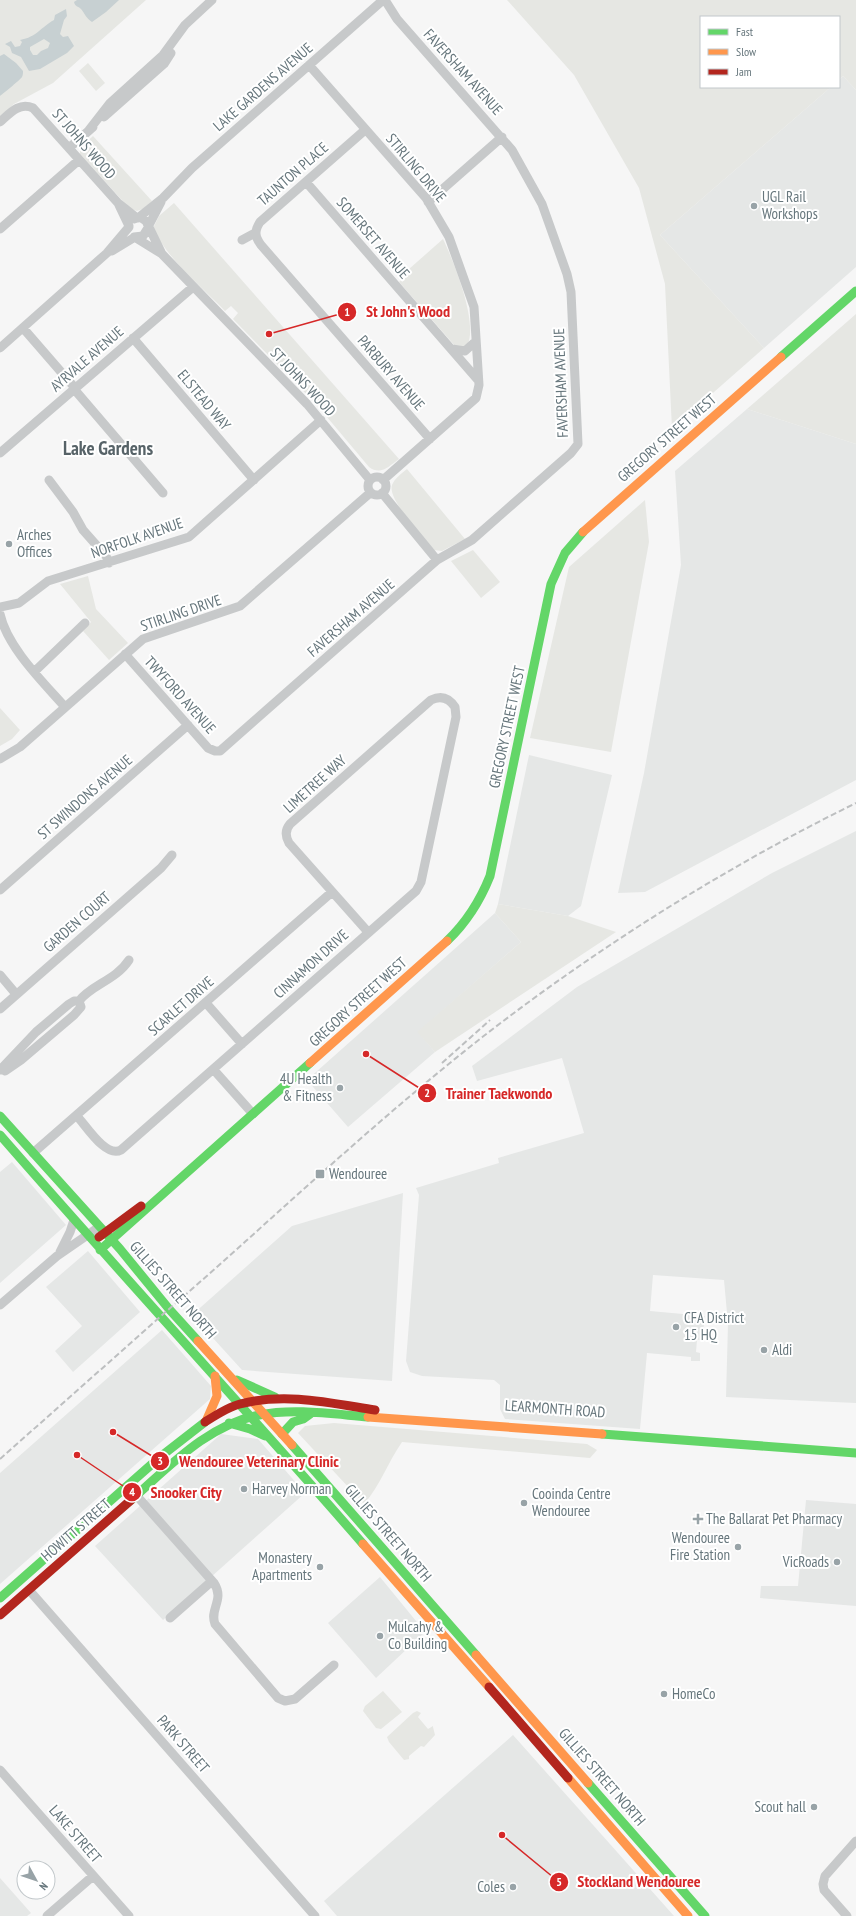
<svg xmlns="http://www.w3.org/2000/svg" width="856" height="1916" viewBox="0 0 856 1916" font-family="'PT Sans Narrow',sans-serif">
<rect width="100%" height="100%" fill="#f6f6f6"/>
<path fill="#e5e7e6" d="M843,76l13,14v177l-92,81 -104,-113 171,-148h8v-7z
M747,409l109,35v336l-211,112 -27,1 26,-120 37,-208 -6,-94z
M529,755l83,20 -31,131 -13,10 -70,-12z
M856,831v572l-130,-6 2,-73 -4,-44 -71,-5 -3,36 55,5 -3,24h-5l-1,12 4,1v8h-9v-4l-44,-4 -7,76 -135,-10 -5,-10v-24l-6,-5 -72,-4 -12,-4 -4,-11 13,-166 -3,-7 83,-25 -1,-5 86,-25 -22,-75 -85,23 -5,-15 105,-79 195,-114z
M495,913l26,29 -103,90 17,20 -87,75 -41,-47z
M12,1162l54,63 -66,58v-111z
M403,1193l-11,188 -150,-11 -50,-55 100,-89z
M88,1251l52,61 -67,60 -18,-21 27,-25 -36,-39z
M162,1330l49,56 -1,13 -210,185v-111z
M221,1434l37,5 47,54 -142,127 -68,-74z
M806,1500l50,4v102l-96,-8 1,-12h37z
M380,1577l45,55 -49,46 -48,-55z
M513,1735l161,181h-337l-13,-15z
M0,1878l31,35 -4,3h-27z"/>
<path fill="#e6e7e3" d="M0,0h146l-93,83 -39,21 -14,13z
M507,0h349v90l-13,-14 -4,4v-63h-138v70h130l-171,148 104,113 -92,81 -7,-145 -26,-96 -65,-113z
M88,63l17,20 -9,8 -17,-20z
M93,136l59,65 -9,8 -6,2 -8,-3 -49,-54v-6z
M174,203l225,256c-10,7 -18,17 -30,8l-53,-63 -83,-85 5,-6 -7,-7 -6,5c-25,-26 -57,-51 -72,-83l6,-12z
M443,239c11,23 36,85 24,107h-12l-56,-64 3,-3 -2,-2z
M856,314v130l-109,-35z
M407,469l58,70 -23,12 -8,-1c-9,-12 -47,-50 -42,-65 3,-7 10,-12 15,-16z
M645,500l4,42 -38,210 -81,-14 39,-171z
M473,550l27,32 -19,16 -30,-37z
M88,576l8,33 32,34 -19,17 -26,-29 8,-9 -31,-38z
M0,708l20,22 -8,9 -12,7z
M498,904l70,12 48,16 -181,120 -18,-20 104,-90 -26,-29z
M334,1423l253,21 10,6 -7,8 -188,-16c-14,20 -22,44 -38,62l-66,-71 7,-7z
M383,1691l19,21 -21,17 -5,-1 -13,-17 2,-5z
M417,1711l4,2 -3,4 10,12 5,-3v1l2,8 -11,12 -3,-1 -12,10v3l-5,1 -15,-18 -2,-5 26,-24z"/>
<path fill="#c7d0d2" fill-rule="evenodd" d="M77,0h42l-13,12 -14,10c-6,-4 -7,-8 -11,-13 -3,-3 -6,-2 -7,-7z
M66,9l1,7 -3,4 -4,14 3,3 5,-1 6,10 -7,7 -27,16 -11,2 -8,-14 -9,-4 -2,-6 -5,-3 6,-3 4,6 5,-1 2,-4 -2,-2c17,-3 21,-13 34,-20l1,-5zM44,39l6,4 -2,5 -7,3 -4,4h-4l-3,-5v-3z
M4,54l12,9 7,8c0,2 0,4 -1,6 -1,2 -18,16 -22,19v-40z"/>
<g fill="none" stroke-linecap="round" stroke-linejoin="round">
<path stroke="#c7c9ca" stroke-width="9" d="M309,65l117,133 23,39 25,70 5,78 -3,13 -93,82
M104,117l60,-53 7,-11
M0,122c10,-9 19,-20 33,-14l85,95 19,15
M89,130l21,-27 53,-48 22,-30 27,-25
M365,130l-105,92c-6,9 -5,15 1,23l169,194
M69,148l24,-21
M306,182l172,198
M428,202l74,-65
M119,205l10,21
M138,218l25,-20 29,-30 191,-168
M134,219l6,-2 6,4 15,31
M148,227l13,-25
M0,229l79,-69
M134,237l9,-1 5,-8
M136,238l26,16 145,150 63,76
M242,240l13,-7
M112,251l23,-14
M23,328l52,60
M133,338l121,142
M0,348l107,-95 22,-26
M452,349l13,2 11,-10
M74,389l89,104
M0,453l193,-166
M368 486a9 9 0 1 1 18 0a9 9 0 1 1-18 0Z
M49,480l24,32 10,18 23,26 3,7
M382,493l55,67
M0,607l19,-4 29,-22 141,-44 132,-117
M0,614c7,33 43,68 65,93
M125,654l83,94 7,3h5l217,-191 35,-20 99,-87 7,-9 -7,-152 -4,-18 -25,-70 -30,-54 -115,-131 -12,-19
M34,672l51,-49
M0,759l20,-12 123,-108 97,-33 130,-113
M0,890l188,-165
M0,975l16,19
M206,1003l36,41
M0,1009l161,-141 11,-13
M213,1069l40,45
M0,1070l36,-38 33,-28 5,-3h5c12,-16 37,-21 50,-41
M5,1071l16,-11 53,-45 7,-8 -2,-6
M77,1116c10,11 29,42 44,34l295,-259 5,-9 35,-165 -1,-10c-6,-9 -14,-12 -24,-7l-141,124c-5,6 -5,12 -1,19l79,89
M33,1153l299,-261
M60,1252l10,-20 4,-12
M0,1305l57,-49 42,-29
M136,1495l78,88c11,17 -5,26 1,41l63,74 7,3 10,-2 39,-34
M29,1590l286,326
M170,1618l42,-37
M0,1770l129,146
M47,1916l46,-40
M847,1916l-23,-26 -1,-6 2,-8 31,-35"/>
<path stroke="#63d668" stroke-width="9" d="M781,357l75,-66
M447,941c20,-19 33,-40 43,-65l61,-292 14,-31 18,-21
M0,1116l120,133 49,60 29,32
M0,1135c120,138 243,271 363,409
M100,1250l210,-187
M237,1380l38,17
M229,1423l21,6 15,7
M282,1434l11,-12 10,-3 7,-5
M602,1434l254,19
M292,1445l184,210
M131,1500c38,-33 76,-75 128,-85 35,-7 73,-1 109,2
M0,1598l160,-141 45,-35
M588,1783l117,133"/>
<path stroke="#ff974d" stroke-width="9" d="M583,532l198,-175
M310,1063l137,-122
M198,1341l94,104
M368,1417l234,17
M207,1419l10,-23 -2,-20
M363,1544l126,143
M476,1655l112,128
M568,1778l120,138"/>
<path stroke="#b3261e" stroke-width="9" d="M99,1237l42,-31
M205,1422c11,-7 23,-15 35,-18 45,-12 91,-1 135,6
M0,1615l131,-115
M489,1687l79,91"/>
<path stroke="#bdbfc0" stroke-width="2" stroke-dasharray="6 3" stroke-linecap="butt" d="M442,1063l48,-43
M183,1297c100,-88 197,-180 302,-262 115,-89 241,-168 371,-232
M0,1459l187,-166"/>
</g>
<g fill="#98a3a7" stroke="#fff" stroke-width="1.5">
<circle cx="754" cy="206" r="4"/>
<circle cx="9" cy="544" r="4"/>
<circle cx="340" cy="1088" r="4"/>
<rect x="315" y="1169" width="10" height="10" rx="2"/>
<circle cx="676" cy="1327" r="4"/>
<circle cx="764" cy="1350" r="4"/>
<circle cx="244" cy="1489" r="4"/>
<circle cx="524" cy="1503" r="4"/>
<path d="M696 1513h4v4h4v4h-4v4h-4v-4h-4v-4h4z"/>
<circle cx="738" cy="1547" r="4"/>
<circle cx="837" cy="1562" r="4"/>
<circle cx="320" cy="1567" r="4"/>
<circle cx="380" cy="1636" r="4"/>
<circle cx="664" cy="1694" r="4"/>
<circle cx="814" cy="1807" r="4"/>
<circle cx="513" cy="1887" r="4"/>
</g>
<g text-anchor="middle" stroke-width="4" stroke-linejoin="round" paint-order="stroke">
<g font-size="15" fill="#66767c" stroke="#fff">
<text transform="translate(463 72) rotate(48)" y="5">FAVERSHAM AVENUE</text>
<text transform="translate(263 87) rotate(-41)" y="5">LAKE GARDENS AVENUE</text>
<text transform="translate(84 144) rotate(49)" y="5">ST JOHNS WOOD</text>
<text transform="translate(416 168) rotate(50)" y="5">STIRLING DRIVE</text>
<text transform="translate(293 174) rotate(-41)" y="5">TAUNTON PLACE</text>
<text transform="translate(373 238) rotate(49)" y="5">SOMERSET AVENUE</text>
<text transform="translate(87 359) rotate(-41)" y="5">AYRVALE AVENUE</text>
<text transform="translate(391 373) rotate(49)" y="5">PARBURY AVENUE</text>
<text transform="translate(303 382) rotate(47)" y="5">ST JOHNS WOOD</text>
<text transform="translate(561 383) rotate(-92)" y="5">FAVERSHAM AVENUE</text>
<text transform="translate(204 400) rotate(50)" y="5">ELSTEAD WAY</text>
<text transform="translate(667 438) rotate(-41)" y="5">GREGORY STREET WEST</text>
<text transform="translate(137 538) rotate(-19)" y="5">NORFOLK AVENUE</text>
<text transform="translate(181 613) rotate(-19)" y="5">STIRLING DRIVE</text>
<text transform="translate(351 618) rotate(-41)" y="5">FAVERSHAM AVENUE</text>
<text transform="translate(180 695) rotate(48)" y="5">TWYFORD AVENUE</text>
<text transform="translate(507 727) rotate(-78)" y="5">GREGORY STREET WEST</text>
<text transform="translate(315 784) rotate(-42)" y="5">LIMETREE WAY</text>
<text transform="translate(85 797) rotate(-41)" y="5">ST SWINDONS AVENUE</text>
<text transform="translate(77 922) rotate(-41)" y="5">GARDEN COURT</text>
<text transform="translate(311 964) rotate(-42)" y="5">CINNAMON DRIVE</text>
<text transform="translate(358 1002) rotate(-42)" y="5">GREGORY STREET WEST</text>
<text transform="translate(181 1006) rotate(-41)" y="5">SCARLET DRIVE</text>
<text transform="translate(173 1290) rotate(49)" y="5">GILLIES STREET NORTH</text>
<text transform="translate(555 1409) rotate(4)" y="5">LEARMONTH ROAD</text>
<text transform="translate(76 1530) rotate(-41)" y="5">HOWITT STREET</text>
<text transform="translate(388 1533) rotate(49)" y="5">GILLIES STREET NORTH</text>
<text transform="translate(183 1744) rotate(49)" y="5">PARK STREET</text>
<text transform="translate(602 1777) rotate(49)" y="5">GILLIES STREET NORTH</text>
<text transform="translate(75 1834) rotate(49)" y="5">LAKE STREET</text>
</g>
<g font-size="15" fill="#66767c" stroke="#fff" text-anchor="start">
<text x="762" y="202">UGL Rail<tspan x="762" dy="17">Workshops</tspan></text>
<text x="17" y="540">Arches<tspan x="17" dy="17">Offices</tspan></text>
<text x="332" y="1084" text-anchor="end">4U Health<tspan x="332" dy="17">&amp; Fitness</tspan></text>
<text x="329" y="1179">Wendouree</text>
<text x="684" y="1323">CFA District<tspan x="684" dy="17">15 HQ</tspan></text>
<text x="772" y="1355">Aldi</text>
<text x="252" y="1494">Harvey Norman</text>
<text x="532" y="1499">Cooinda Centre<tspan x="532" dy="17">Wendouree</tspan></text>
<text x="706" y="1524">The Ballarat Pet Pharmacy</text>
<text x="730" y="1543" text-anchor="end">Wendouree<tspan x="730" dy="17">Fire Station</tspan></text>
<text x="312" y="1563" text-anchor="end">Monastery<tspan x="312" dy="17">Apartments</tspan></text>
<text x="829" y="1567" text-anchor="end">VicRoads</text>
<text x="388" y="1632">Mulcahy &amp;<tspan x="388" dy="17">Co Building</tspan></text>
<text x="672" y="1699">HomeCo</text>
<text x="806" y="1812" text-anchor="end">Scout hall</text>
<text x="505" y="1892" text-anchor="end">Coles</text>
</g>
<g font-size="19" font-weight="bold" fill="#576368" stroke="#fff">
<text x="108" y="455">Lake Gardens</text>
</g>
</g>
<path fill="none" stroke="#d62828" stroke-width="1.5" d="M269 334L347 312M366 1054L427 1093M113 1432L160 1461M77 1455L132 1492M502 1835L559 1882"/>
<g fill="#d62828" stroke="#fff" stroke-width="1.5">
<circle cx="269" cy="334" r="4"/>
<circle cx="366" cy="1054" r="4"/>
<circle cx="113" cy="1432" r="4"/>
<circle cx="77" cy="1455" r="4"/>
<circle cx="502" cy="1835" r="4"/>
<circle cx="347" cy="312" r="10"/>
<circle cx="427" cy="1093" r="10"/>
<circle cx="160" cy="1461" r="10"/>
<circle cx="132" cy="1492" r="10"/>
<circle cx="559" cy="1882" r="10"/>
</g>
<g font-size="12" text-anchor="middle" font-weight="bold" fill="#fff">
<text x="347" y="316">1</text>
<text x="427" y="1097">2</text>
<text x="160" y="1465">3</text>
<text x="132" y="1496">4</text>
<text x="559" y="1886">5</text>
</g>
<g font-size="16" text-anchor="middle" font-weight="bold" fill="#d62828" stroke="#fff" stroke-width="4" stroke-linejoin="round" paint-order="stroke">
<text x="408" y="317">St John's Wood</text>
<text x="499" y="1099">Trainer Taekwondo</text>
<text x="259" y="1467">Wendouree Veterinary Clinic</text>
<text x="186" y="1498">Snooker City</text>
<text x="639" y="1887">Stockland Wendouree</text>
</g>
<rect x="700" y="16" width="140" height="72" fill="#ffffff" stroke="#c2c8cb"/>
<rect x="708" y="29" width="20" height="6" fill="#63d668" stroke="#c2c8cb"/>
<text x="736" y="36" font-size="12" fill="#66767c">Fast</text>
<rect x="708" y="49" width="20" height="6" fill="#ff974d" stroke="#c2c8cb"/>
<text x="736" y="56" font-size="12" fill="#66767c">Slow</text>
<rect x="708" y="69" width="20" height="6" fill="#b3261e" stroke="#c2c8cb"/>
<text x="736" y="76" font-size="12" fill="#66767c">Jam</text>
<g transform="translate(36 1880) rotate(130)"><circle r="19" fill="#ffffff" stroke="#c2c8cb"/>
<path d="M0-3L7 15L0 10L-7 15Z" fill="#98a3a7"/>
<text y="-6" font-size="11" font-weight="bold" text-anchor="middle" fill="#66767c">N</text>
</g>
</svg>
